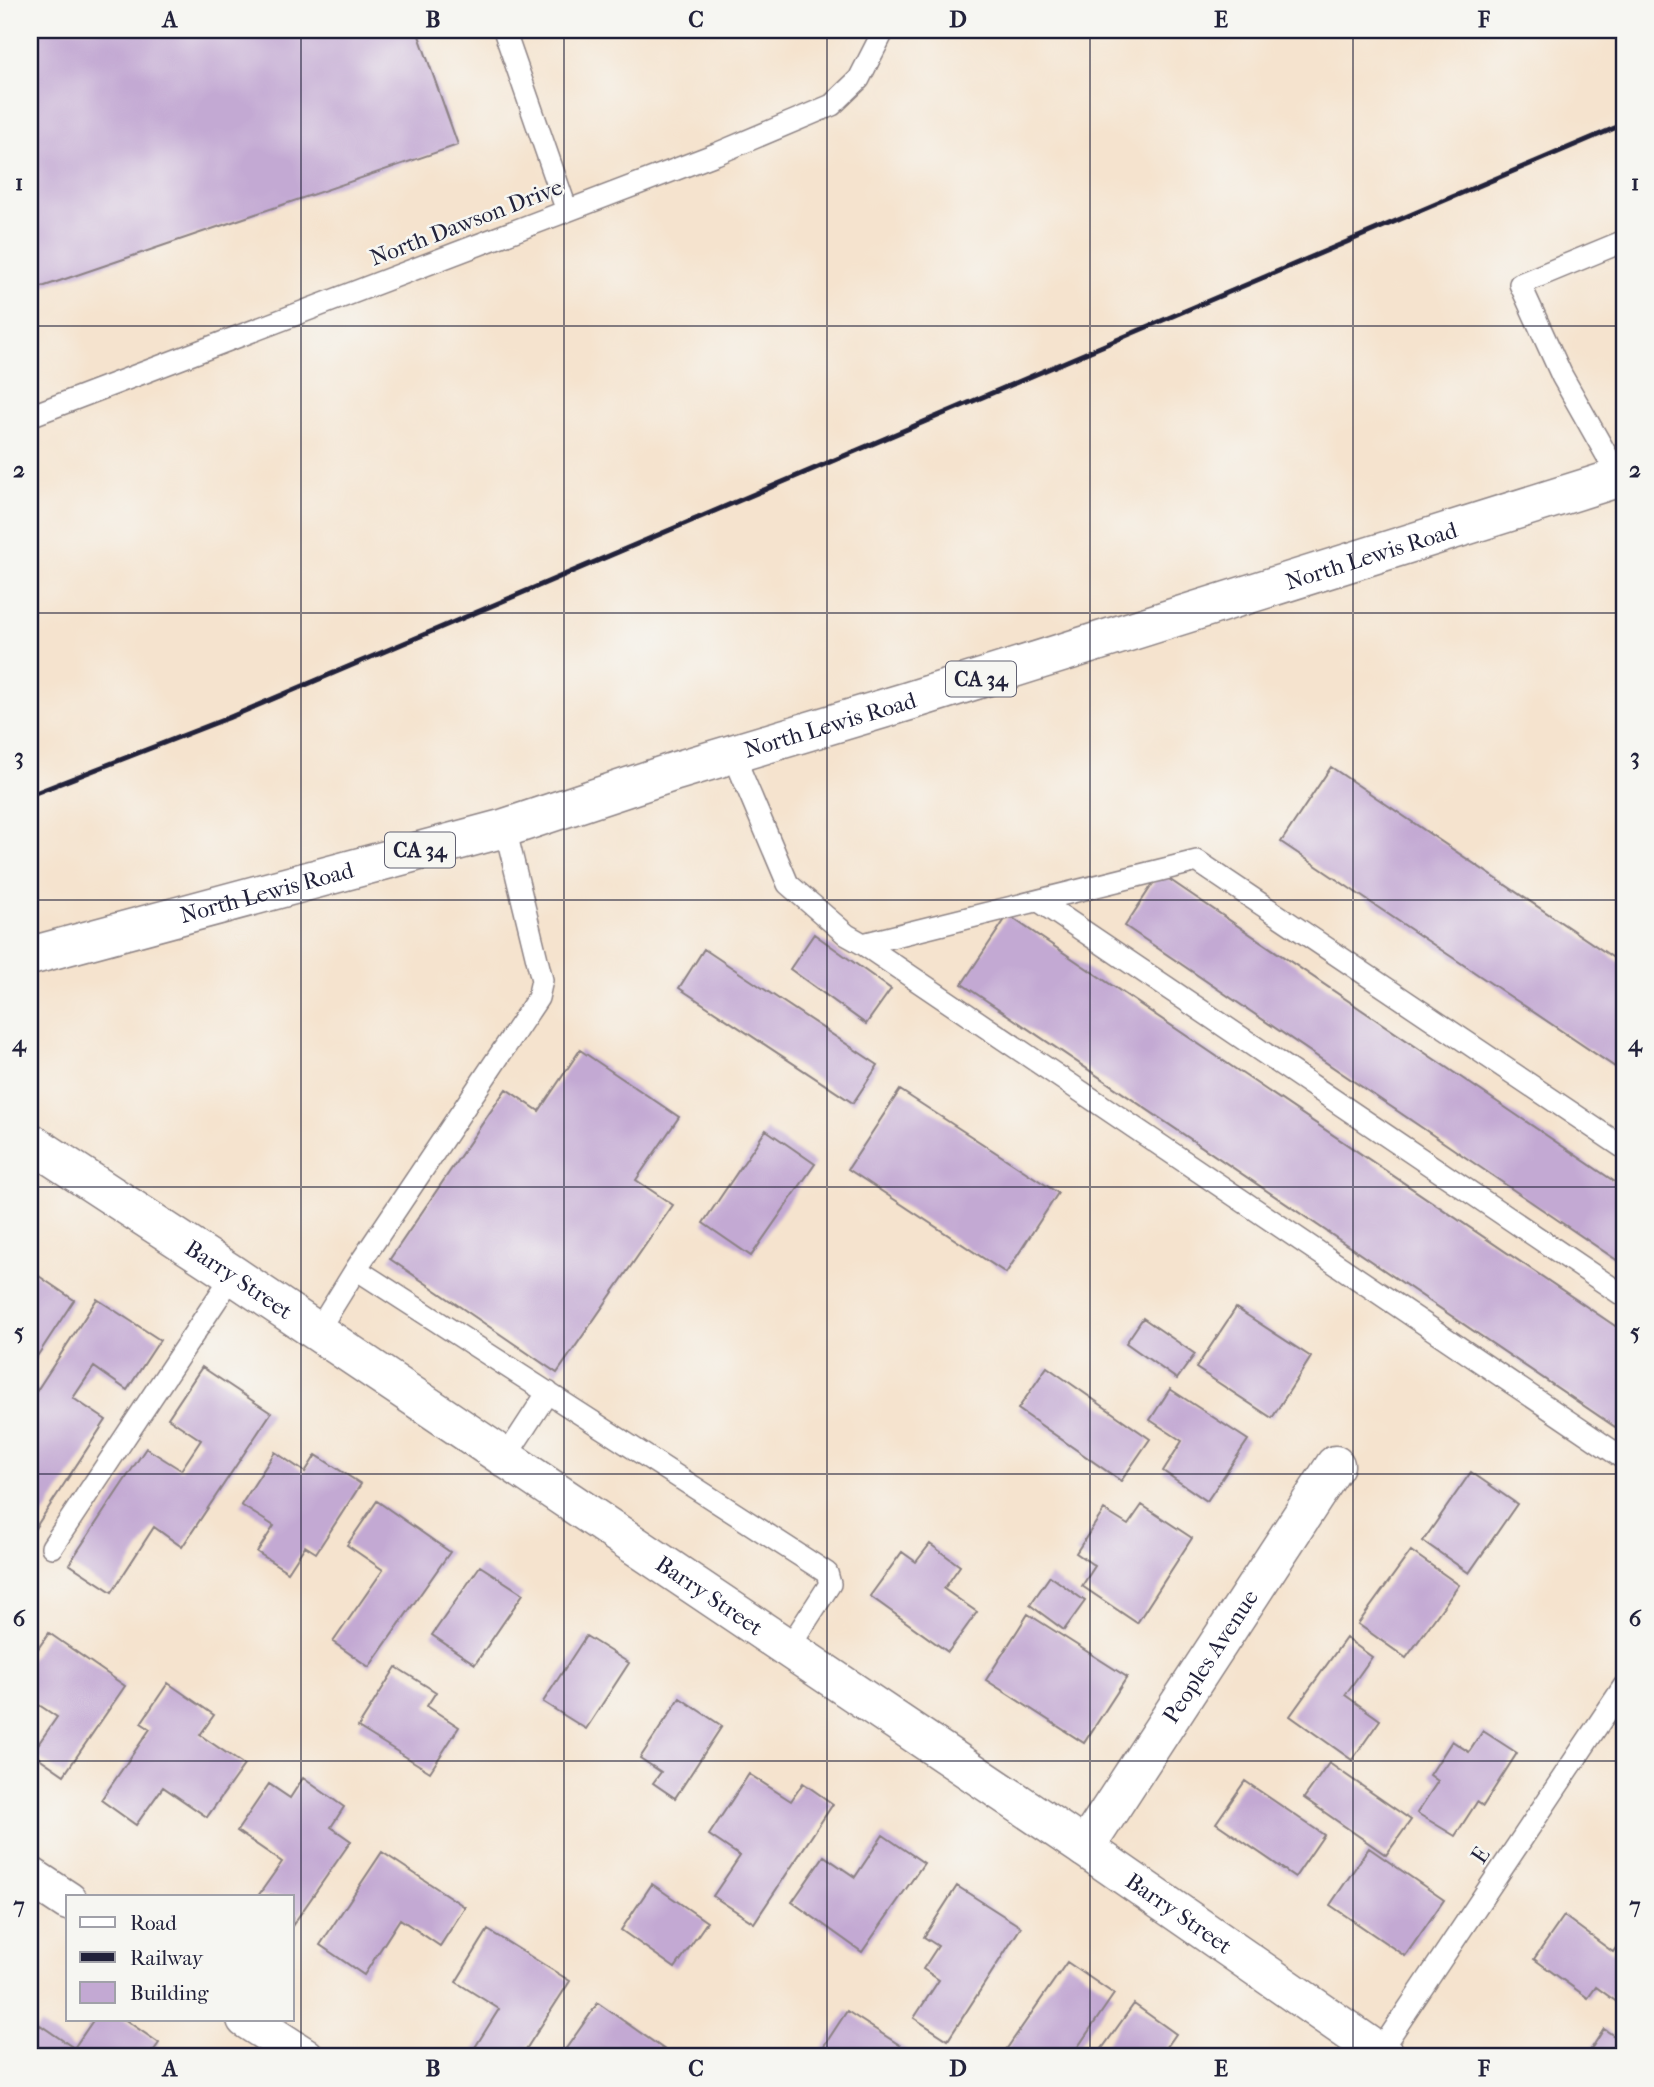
<svg xmlns="http://www.w3.org/2000/svg" width="1654" height="2087" viewBox="0 0 1654 2087" font-family="'IM FELL French Canon',serif">
<rect width="100%" height="100%" fill="#f6f6f2"/>
<filter id="ink" filterUnits="userSpaceOnUse"><feTurbulence type="fractalNoise" baseFrequency=".0143" numOctaves="2"/><feDisplacementMap in="SourceGraphic" scale="14" xChannelSelector="R" yChannelSelector="G"/><feConvolveMatrix kernelMatrix="1 2 1 2 8 2 1 2 1" color-interpolation-filters="sRGB"/></filter>
<filter id="wash" filterUnits="userSpaceOnUse"><feTurbulence type="fractalNoise" baseFrequency=".00686" numOctaves="4" result="noise"/><feDisplacementMap in="SourceGraphic" scale="28" xChannelSelector="R" yChannelSelector="G"/><feGaussianBlur stdDeviation="1.57" result="paint"/><feColorMatrix in="noise" values="0 0 0 0 0 0 0 0 0 0 0 0 0 0 0 0 0 1.4 0 .05"/><feComposite in="paint" operator="in"/></filter>
<g filter="url(#wash)">
<rect width="100%" height="100%" fill="#f5e3ce"/>
<g id="blocks">
<path fill="#c3a9d3" d="M30,30h387l41,115 -428,146z
M1331,767l293,198v108l-343,-231z
M1160,873l464,315v77l-499,-339z
M1008,915l616,417v101l-662,-449z
M814,934l77,55 -25,35 -76,-55z
M704,949l174,116 -25,38 -174,-115z
M580,1050l99,67 -43,63 37,25 -116,168 -167,-114 116,-170 33,22z
M900,1090l158,103 -52,80 -158,-104z
M766,1130l49,34 -64,92 -48,-33z
M30,1270l44,30 -44,67z
M97,1299l63,41 -33,50 -33,-23 -21,31 33,22 -76,116v-135z
M1236,1308l75,49 -39,61 -76,-50z
M1143,1318l52,36 -18,25 -51,-36z
M202,1367l69,46 -89,134 -28,-20 -42,65 -43,-28 77,-116 35,22 20,-30 -33,-22z
M1047,1367l103,72 -29,42 -103,-72z
M1170,1389l78,51 -41,61 -44,-30 19,-30 -32,-21z
M275,1452l30,20 11,-17 45,29 -45,69 -11,-7 -17,26 -31,-20 17,-26 -33,-21z
M1471,1472l46,32 -48,69 -46,-32z
M377,1501l73,51 -81,115 -36,-25 50,-72 -36,-25z
M1142,1505l50,33 -55,85 -55,-37 13,-20 -19,-13 28,-43 24,15z
M930,1544l30,22 -16,23 33,23 -29,40 -78,-56 32,-44 14,10z
M1411,1551l48,34 -53,73 -48,-34z
M480,1566l43,28 -48,70 -43,-29z
M1050,1576l35,25 -21,29 -34,-25z
M1028,1614l99,63 -43,66 -98,-63z
M49,1633l76,53 -61,89 -32,-22 25,-36 -27,-18v-39z
M586,1636l43,27 -43,66 -43,-27z
M1346,1638l26,19 -27,38 35,25 -28,40 -62,-44z
M396,1667l40,25 -9,14 32,21 -29,45 -72,-45z
M168,1683l46,32 -14,20 44,30 -37,52 -44,-30 -27,38 -35,-25 49,-71 -9,-6z
M680,1698l42,28 -47,72 -22,-15 8,-11 -21,-14z
M1483,1731l34,22 -34,53 -6,-4 -22,34 -38,-23 21,-32 -8,-6 22,-34 17,11z
M1329,1763l82,57 -25,35 -82,-57z
M749,1774l42,27 12,-18 30,21 -79,119 -41,-27 27,-40 -31,-21z
M303,1778l41,29 -13,20 20,14 -59,85v-30h-34l24,-34 -45,-31 32,-47 21,14z
M1245,1781l79,54 -29,42 -79,-54z
M883,1835l41,28 -62,89 -70,-50 32,-46 31,21z
M1369,1848l75,52 -39,56 -75,-51z
M382,1852l83,55 -25,39 -40,-27 -36,56 -44,-30z
M652,1884l55,38 -32,46 -54,-38z
M957,1886l64,41 -73,113 -34,-22 25,-38 -16,-11 15,-23 -14,-9z
M1564,1916l49,36 11,-16v64l-3,5 -25,-18 -8,11 -54,-39z
M488,1930l82,51 -49,76h-35l-12,-8 25,-40 -43,-27z
M1067,1962l47,32 -43,63h-70z
M598,2003l77,54h-115z
M1134,2004l42,30 -16,23h-64z
M847,2011l71,46h-97l-3,-2z
M94,2019h30l35,24 -10,14h-119v-17l10,-15 34,23z
M1604,2029l20,14v14h-38z"/>
</g>
</g>
<g filter="url(#ink)">
<use href="#blocks" fill-opacity="0" stroke="#8c8284" stroke-width="2"/>
<g fill="none" stroke-linecap="round" stroke-linejoin="round">
<g stroke="#8c8284" stroke-width="24">
<path id="service" d="M504,30l63,181
M30,416l686,-262 116,-49 27,-26 25,-49
M1619,477l-57,-101 -42,-92 104,-43
M733,754l55,130 59,51 16,9
M1039,901l585,395
M1624,1148l-427,-287 -334,83 761,515
M356,1269l182,-271 4,-18 -37,-152
M317,1332l39,-63 471,304 3,11 -42,65
M505,1458l43,-66
M52,1547l181,-272
M1376,2057l248,-371"/>
</g>
<g stroke="#8c8284" stroke-width="41">
<g id="minor">
<path id="s1" d="M30,1142l203,133 852,573 301,209"/>
<path id="s2" d="M1085,1848l250,-383"/>
<path d="M30,1876l38,25"/>
<path d="M246,2019l59,38"/>
</g>
</g>
<g stroke="#8c8284" stroke-width="41">
<g id="primary">
<path id="s3" d="M30,956l475,-128 171,-57 233,-70 715,-225"/>
</g>
</g>
<use href="#service" stroke="#fff" stroke-width="21"/>
<use href="#minor" stroke="#fff" stroke-width="38"/>
<use href="#primary" stroke="#fff" stroke-width="38"/>
<path stroke="#22223b" stroke-width="5" d="M30,795l198,-77 1396,-594"/>
</g>
</g>
<path fill="none" stroke="#22223b" stroke-width="2" stroke-opacity="0.55" d="M301,30v2027M564,30v2027M827,30v2027M1090,30v2027M1353,30v2027M30,326h1594M30,613h1594M30,900h1594M30,1187h1594M30,1474h1594M30,1761h1594"/>
<g text-anchor="middle" stroke-width="5" stroke-linejoin="round" paint-order="stroke">
<g fill="#f6f6f2" stroke="#626272" stroke-width="2">
<rect x="946" y="661.5" width="70" height="35" rx="5"/>
<rect x="385" y="832.5" width="70" height="35" rx="5"/>
</g>
<g font-size="21" font-weight="bold" fill="#22223b">
<text x="981" y="686">CA 34</text>
<text x="420" y="857">CA 34</text>
</g>
<g font-size="23" fill="#22223b" stroke="#f6f6f2">
<text transform="translate(466 222) rotate(-21)" y="8">North Dawson Drive</text>
<text dy="8" stroke="none"><textPath href="#s3" startOffset="1400">North Lewis Road</textPath></text>
<text dy="8" stroke="none"><textPath href="#s3" startOffset="833">North Lewis Road</textPath></text>
<text dy="8" stroke="none"><textPath href="#s3" startOffset="245">North Lewis Road</textPath></text>
<text dy="8" stroke="none"><textPath href="#s1" startOffset="250">Barry Street</textPath></text>
<text dy="8" stroke="none"><textPath href="#s1" startOffset="817">Barry Street</textPath></text>
<text dy="8" stroke="none"><textPath href="#s2" startOffset="229">Peoples Avenue</textPath></text>
<text transform="translate(1480 1855) rotate(-56)" y="8">E</text>
<text dy="8" stroke="none"><textPath href="#s1" startOffset="1384">Barry Street</textPath></text>
</g>
</g>
<rect width="1654" height="2087" fill="none" stroke="#f6f6f2" stroke-width="77"/>
<rect x="66" y="1895" width="228" height="126" fill="#f6f6f2" stroke="#a1a1a9" stroke-width="2"/>
<rect x="80" y="1917" width="35" height="10" fill="#ffffff" stroke="#a1a1a9" stroke-width="2"/>
<text x="130" y="1930" font-size="21" fill="#22223b">Road</text>
<rect x="80" y="1952" width="35" height="10" fill="#22223b" stroke="#a1a1a9" stroke-width="2"/>
<text x="130" y="1965" font-size="21" fill="#22223b">Railway</text>
<rect x="80" y="1982" width="35" height="21" fill="#c3a9d3" stroke="#a1a1a9" stroke-width="2"/>
<text x="130" y="2000" font-size="21" fill="#22223b">Building</text>
<rect x="38" y="38" width="1578" height="2010" fill="none" stroke="#22223b" stroke-width="2.5"/>
<g font-size="23" text-anchor="middle" font-weight="bold" fill="#22223b">
<text x="170" y="27">A</text>
<text x="433" y="27">B</text>
<text x="696" y="27">C</text>
<text x="958" y="27">D</text>
<text x="1221" y="27">E</text>
<text x="1484" y="27">F</text>
<text x="19" y="190">1</text>
<text x="1635" y="190">1</text>
<text x="19" y="477">2</text>
<text x="1635" y="477">2</text>
<text x="19" y="764">3</text>
<text x="1635" y="764">3</text>
<text x="19" y="1051">4</text>
<text x="1635" y="1051">4</text>
<text x="19" y="1339">5</text>
<text x="1635" y="1339">5</text>
<text x="19" y="1626">6</text>
<text x="1635" y="1626">6</text>
<text x="19" y="1913">7</text>
<text x="1635" y="1913">7</text>
<text x="170" y="2076">A</text>
<text x="433" y="2076">B</text>
<text x="696" y="2076">C</text>
<text x="958" y="2076">D</text>
<text x="1221" y="2076">E</text>
<text x="1484" y="2076">F</text>
</g>
</svg>
